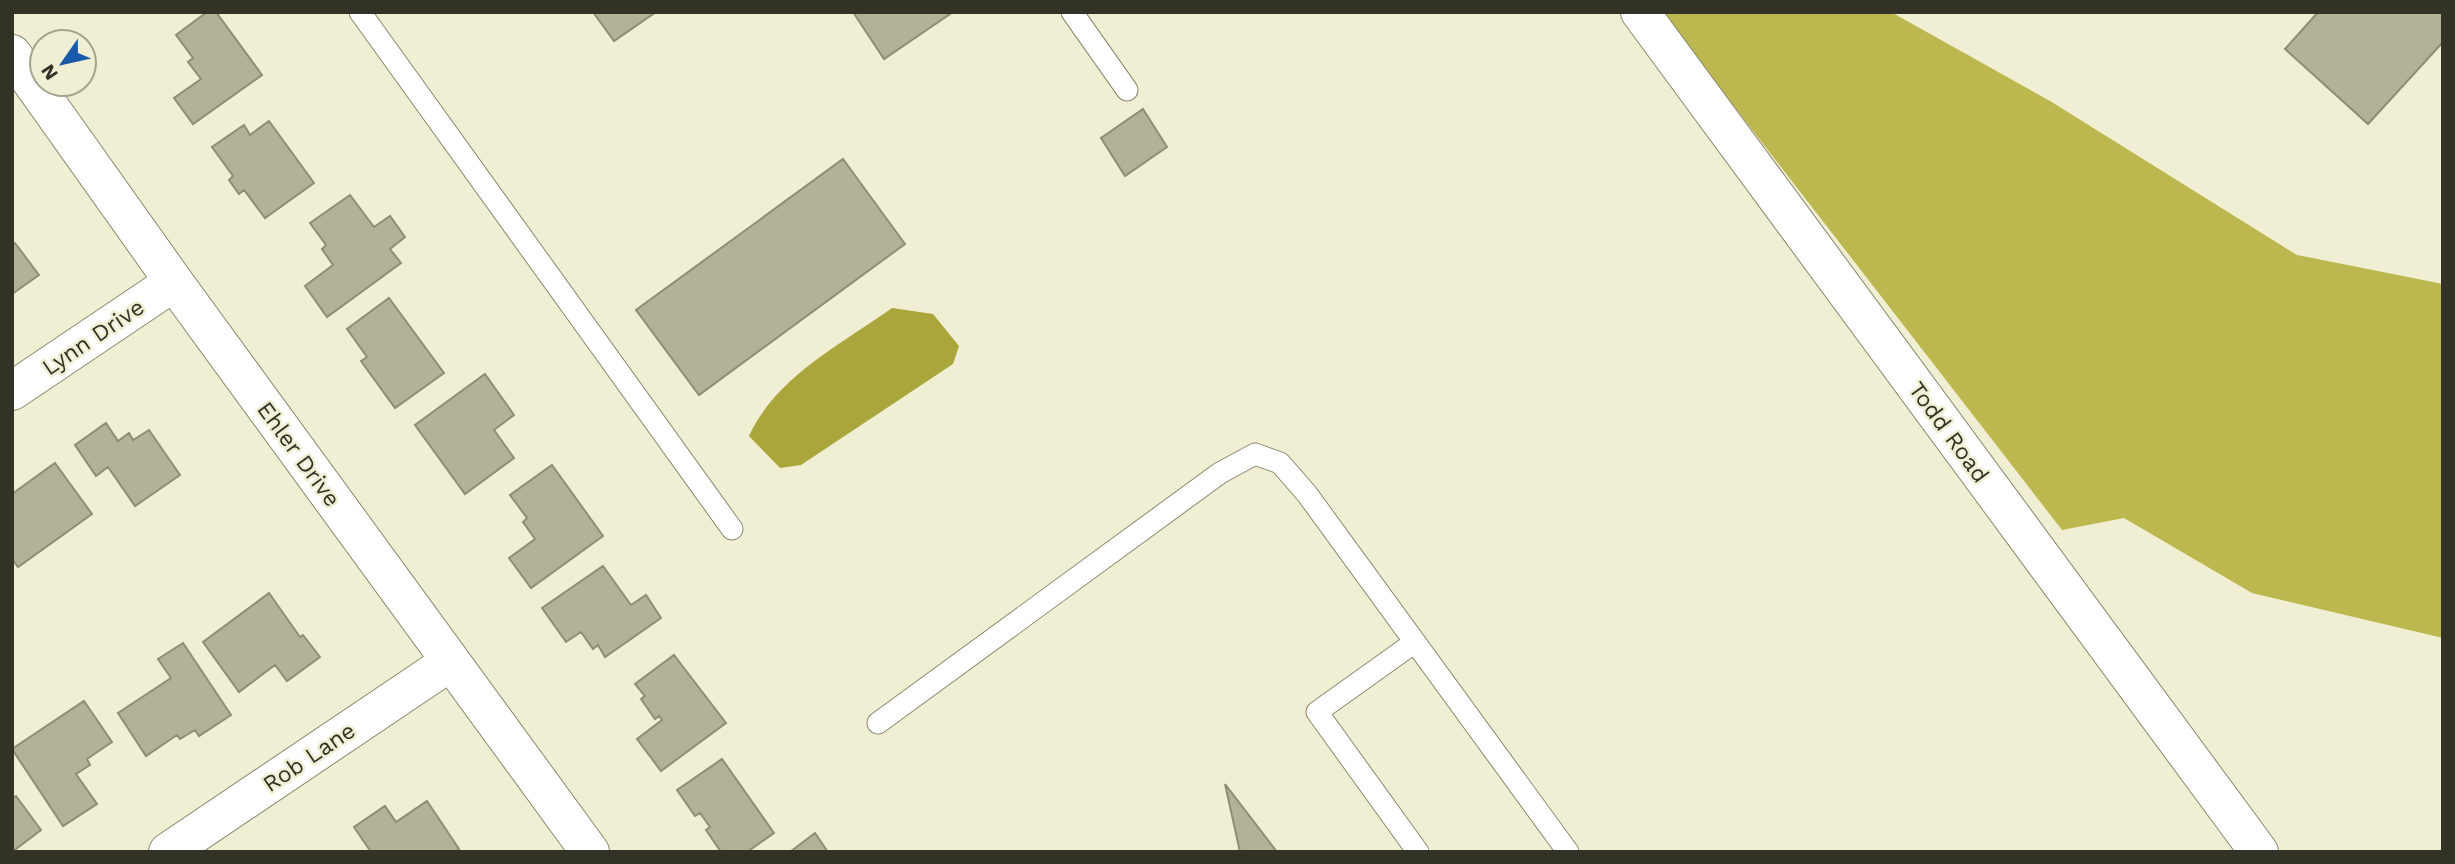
<svg xmlns="http://www.w3.org/2000/svg" width="2455" height="864" viewBox="0 0 2455 864" font-family="'Work Sans',sans-serif">
<rect width="100%" height="100%" fill="#f0efd3"/>
<path fill="#bcb74e" d="M1661,12h230l159,89 247,154 146,29v354l-191,-45 -128,-75 -62,12z"/>
<path fill="#aba63c" d="M892,308l41,6 26,32 -6,18 -152,101 -21,3 -31,-32c27,-59 91,-91 143,-128z"/>
<path fill="#b3b297" stroke="#8f8e74" stroke-width="2" d="M207,12h9l46,63 -69,49 -19,-26 27,-19 -13,-17 5,-4 -17,-23z
M593,12h63l-42,29z
M853,12h100l-69,47z
M2318,12h125v30l-75,82 -83,-75z
M1143,109l24,38 -42,29 -24,-38z
M269,121l45,62 -49,35 -21,-28 -5,4 -10,-14 4,-4 -21,-29 32,-22 6,10z
M843,159l62,85 -206,151 -63,-85z
M350,195l24,32 16,-11 15,21 -15,12 11,14 -74,54 -22,-31 28,-21 -11,-16 4,-4 -16,-22z
M15,243l24,32 -27,19v-49z
M389,298l55,75 -49,35 -34,-47 6,-4 -20,-28z
M485,374l29,41 -20,15 20,28 -49,36 -50,-69z
M106,423l12,18 11,-8 4,7 16,-10 31,45 -45,31 -27,-39 -12,9 -21,-31z
M55,463l37,51 -74,53 -6,-8v-65z
M552,465l51,71 -72,52 -22,-30 26,-19 -12,-17 4,-4 -17,-23z
M603,566l28,39 15,-10 15,23 -56,39 -7,-12 -5,4 -12,-17 -15,10 -24,-34z
M269,593l31,44 3,-2 17,22 -33,24 -12,-16 -36,27 -36,-50z
M183,643l48,72 -32,21 -4,-6 -15,9 -3,-4 -31,21 -28,-43 53,-35 -13,-19z
M674,655l52,68 -65,48 -24,-32 25,-19 -3,-4 -4,3 -14,-20 4,-3 -10,-12z
M84,701l28,41 -25,17 3,6 -14,9 21,30 -34,22 -51,-77z
M722,759l52,74 -27,19h-26l-15,-22 4,-3 -10,-14 -5,3 -18,-26z
M1225,784l52,68h-37z
M16,796l25,34 -29,22v-54z
M427,801l32,48 -4,3h-84l-17,-25 31,-21 11,16z
M815,833l13,19h-38z"/>
<g fill="none" stroke-linecap="round" stroke-linejoin="round">
<g stroke="#89896f" stroke-width="23">
<path id="lane" d="M360,12l372,517
M1072,12l55,78
M1415,642l-98,70 101,140
M878,723l342,-250 35,-19 25,9 27,31 261,358"/>
</g>
<g stroke="#89896f" stroke-width="40">
<path id="street" d="M12,54l162,228 416,570
M12,391l162,-109
M168,852l282,-190"/>
</g>
<g stroke="#89896f" stroke-width="40">
<path id="secondary" d="M1640,12l619,840"/>
</g>
<use href="#lane" stroke="#fff" stroke-width="21"/>
<use href="#street" stroke="#fff" stroke-width="38"/>
<use href="#secondary" stroke="#fff" stroke-width="38"/>
</g>
<g text-anchor="middle" stroke-width="5" stroke-linejoin="round" paint-order="stroke">
<g font-size="23" fill="#323227" stroke="#f0efd3">
<text transform="translate(93 337) rotate(-34)" y="8">Lynn Drive</text>
<text transform="translate(1949 432) rotate(54)" y="8">Todd Road</text>
<text transform="translate(299 454) rotate(54)" y="8">Ehler Drive</text>
<text transform="translate(309 757) rotate(-34)" y="8">Rob Lane</text>
</g>
</g>
<rect width="2455" height="864" fill="none" stroke="#323227" stroke-width="28"/>
<g transform="translate(63 63) rotate(236)"><circle r="33" fill="#f0efd3" stroke="#a4a38e" stroke-width="2"/>
<path d="M0-5L12 26L0 18L-12 26Z" fill="#1a5aaa"/>
<text y="-10" font-size="19" font-weight="bold" text-anchor="middle" fill="#323227">N</text>
</g>
</svg>
